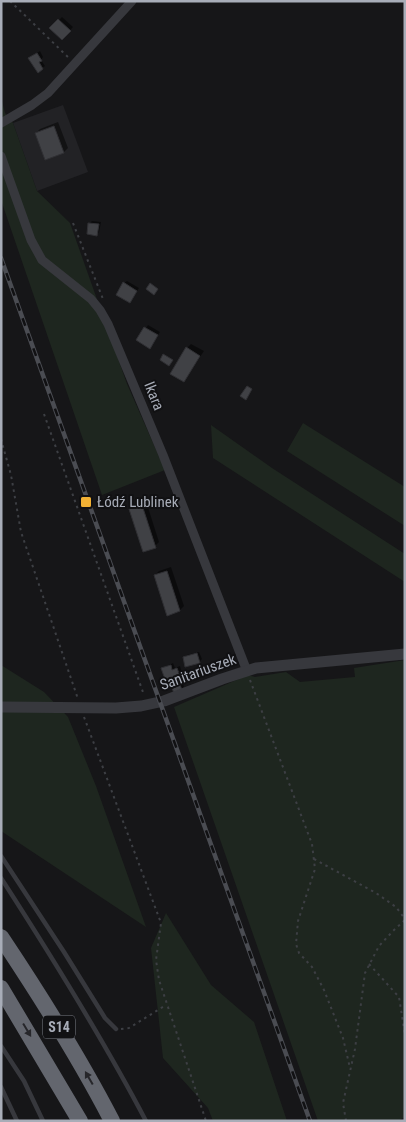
<svg xmlns="http://www.w3.org/2000/svg" width="406" height="1122" viewBox="0 0 406 1122" font-family="'Roboto Condensed',sans-serif">
<rect width="100%" height="100%" fill="#161618"/>
<path fill="#222225" d="M63,105l25,67 -51,19 -24,-68z"/>
<path fill="#1e261f" d="M1,97l4,16 8,10 24,68 33,32 57,161 38,86 -63,25 -101,-295z
M303,423l102,64v39l-118,-75z
M211,425l61,43 133,86v28l-192,-124z
M405,660v457l-7,4h-80l-144,-414 74,-32 7,2 31,-5 14,10 55,-5 -1,-9z
M1,665l43,27 24,25 28,69 50,141 -145,-96z
M166,913l45,72 43,37 33,99h-74l-5,-13 -45,-50 -12,-110z"/>
<path fill="#0007" d="M62,17l11,10 -11,12 -11,-11z
M40,51l3,6 -2,3 4,6 -3,2 -12,-10z
M58,122l10,26 -4,4 -28,-19 4,-4z
M92,221l9,1 -2,10 -2,2 -7,-11z
M127,281l12,7 -7,11 -8,-16z
M148,325l12,7 -8,12 -14,-4z
M191,344l13,7 -20,30 3,-33z
M146,501l13,41 -4,4 -24,-37 4,-4z
M171,567l13,39 -4,4 -25,-35 4,-4z
M199,652l3,7 -3,3 -15,-4 3,-3z
M173,663l2,5 5,-2 2,7 -2,2 4,12 -3,2 -18,-21z"/>
<path fill="#404145" stroke="#303034" d="M58,19l13,12 -9,9 -13,-12z
M37,53l5,8 -3,1 4,7 -5,4 -10,-15z
M54,126l10,27 -19,7 -10,-27z
M88,223l11,1 -2,12 -10,-2z
M123,282l14,9 -7,12 -14,-8z
M150,283l8,6 -4,6 -8,-6z
M144,327l14,8 -8,14 -14,-9z
M186,347l14,9 -16,26 -14,-8z
M163,354l10,6 -4,6 -9,-6z
M247,386l5,3 -6,11 -6,-4z
M142,505l14,43 -13,4 -14,-43z
M167,571l13,40 -13,5 -13,-41z
M197,653l3,10 -15,4 -2,-10z
M171,665l1,5 5,-2 3,8 -3,1 5,13 -8,3 -5,-12 -3,1 -5,-14z"/>
<g fill="none" stroke-linecap="round" stroke-linejoin="round">
<path stroke="#3d3f44" stroke-width="2" stroke-dasharray="2.5 4" stroke-linecap="butt" d="M10,1l59,57
M73,223l30,76
M44,414l100,281
M1,439l10,36 10,57 57,167
M250,680l62,164 3,25 -17,52 -2,23 3,9 13,14 12,23 19,48 7,30
M84,717l77,206 -5,37 3,20 47,141
M314,859l62,34 20,14 9,12
M369,964l30,33 6,38
M121,1029l8,-1 37,-23
M346,1121l-3,-18 12,-54 10,-76 14,-27 15,-16 11,-10"/>
<path stroke="#37383d" stroke-width="4.5" d="M1,856l63,96 41,66 11,11
M1,878c51,79 101,159 145,243
M1,1046l23,35 19,40
M1,1087l16,34"/>
<path stroke="#37383d" stroke-width="9" d="M1,123l31,-18 16,-12 84,-92
M1,156l30,84 11,20 49,39 9,11 8,14 55,131 84,216"/>
<path stroke="#37383d" stroke-width="11" d="M1,707l115,1 25,-2 23,-5 58,-22 34,-11 149,-14"/>
<path stroke="#63666e" stroke-width="16" d="M1,937c40,60 78,120 111,184
M1,988l79,133"/>
<g stroke="#4a4c52" stroke-width="4.5">
<path id="rail" d="M1,258l309,863"/>
</g>
<use href="#rail" stroke="#111113" stroke-width="2.5" stroke-dasharray="8" stroke-linecap="butt"/>
</g>
<defs><path id="oneway-solid" d="M-6-.8H1V-3.2L6.5 0L1 3.2V.8H-6Z" transform="scale(1.25)"/></defs>
<g fill="#26262a">
<use href="#oneway-solid" transform="translate(27 1030) rotate(59)"/>
<use href="#oneway-solid" transform="translate(89 1078) rotate(-120)"/>
</g>
<rect fill="#f2b134" stroke="#111113" stroke-width="2" x="80" y="496" width="12" height="12" rx="2.5"/>
<g text-anchor="middle" stroke-width="4" stroke-linejoin="round" paint-order="stroke">
<rect fill="#111113" stroke="#7b7e86" stroke-width="1" x="43" y="1015.5" width="32" height="23" rx="4"/>
<g font-size="14" font-weight="bold" fill="#a8adb8">
<text x="59" y="1032">S14</text>
</g>
<g font-size="15" fill="#a8adb8" stroke="#111113">
<text transform="translate(154 396) rotate(68)" y="5">Ikara</text>
<text transform="translate(198 672) rotate(-20)" y="5">Sanitariuszek</text>
</g>
<g font-size="15" fill="#a8adb8" stroke="#111113" text-anchor="start">
<text x="97" y="507">Łódź Lublinek</text>
</g>
</g>
<rect width="406" height="1122" fill="none" stroke="#a8adb8" stroke-width="5"/>
</svg>
